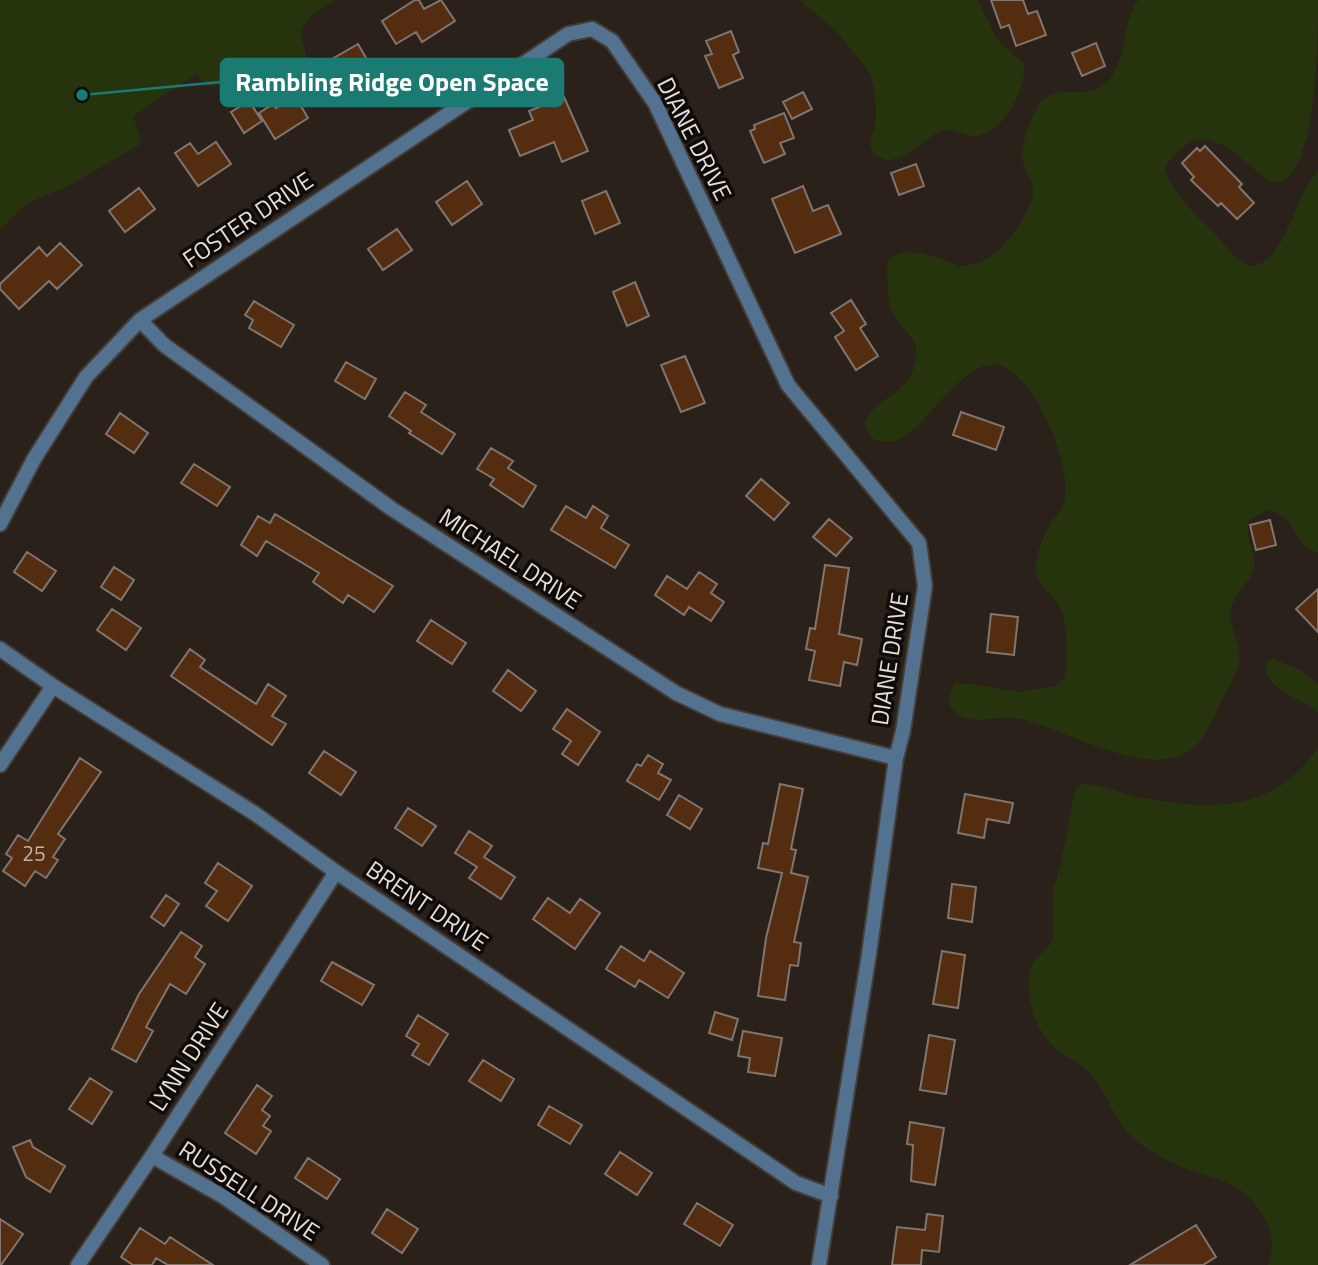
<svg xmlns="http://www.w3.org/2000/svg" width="1318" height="1265" viewBox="0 0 1318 1265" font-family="'Titillium Web',sans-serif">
<rect width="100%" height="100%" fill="#2a211b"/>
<path fill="#26340e" d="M0,0h336c-14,9 -36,18 -34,38 1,8 4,15 4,23 -13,15 -25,1 -41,2 -20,2 -34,19 -52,24l-7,-2 -10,-11 -63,42 8,22 -2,7 -67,39 -46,20 -26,26z
M800,0h178l18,38 28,26c3,26 -22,72 -51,72 -11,0 -20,-8 -31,-5 -18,5 -45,42 -66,24 -3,-2 -4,-4 -5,-9 -2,-7 3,-13 4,-20 1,-13 1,-30 -2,-43 -3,-14 -11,-20 -20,-31 -7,-8 -13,-17 -20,-24 -11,-10 -23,-18 -33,-28z
M1138,0h180c0,34 0,193 -47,182 -38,-27 -69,-73 -107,-13 11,27 33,46 53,67 8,9 19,25 31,29 28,8 46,-55 55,-72 4,-8 10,-15 15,-23v383c-29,-11 -20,-38 -50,-43l-19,10c-6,18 8,32 5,47 -3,17 -19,25 -23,41 -4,18 11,34 8,52 -3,17 -14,33 -21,49 -8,15 -15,34 -31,43 -39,23 -105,-13 -143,-26 -9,-3 -21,-8 -31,-8 -23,-2 -55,12 -65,-18l6,-16h17l46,8 39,-6 9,-8c2,-20 4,-56 -6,-73 -7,-11 -23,-21 -23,-35 -1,-13 7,-34 14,-45 5,-8 11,-14 14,-23 10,-34 -29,-127 -65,-137 -34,-9 -72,62 -99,74 -9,4 -17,3 -26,1l-9,-14c4,-28 45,-28 51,-67 4,-21 -17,-32 -24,-48 -6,-14 -4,-35 -5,-50 18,-19 52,-2 73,5 30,-1 47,-21 61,-45 5,-8 12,-19 12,-29 0,-11 -7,-20 -10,-30 -4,-16 7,-41 15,-56 15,-26 49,-4 68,-23 23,-22 14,-58 32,-83z
M1272,659l29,11 17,15v28c-16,-16 -54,-21 -52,-51z
M1318,748v517h-50c6,-16 5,-30 -3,-46 -22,-43 -58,-39 -97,-58 -10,-5 -22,-13 -31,-20 -25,-20 -30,-52 -52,-73 -8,-8 -19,-10 -27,-17 -20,-18 -29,-40 -29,-66 0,-7 -1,-14 3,-21 5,-9 15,-14 21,-24v-49l8,-28 13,-70 7,-9c20,-1 38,9 57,13 52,10 112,17 155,-21 10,-8 17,-18 25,-28z"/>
<path fill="#542d11" stroke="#81766f" stroke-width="2" d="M415,0h4l5,9 17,-9 14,21 -33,21 -6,-10 -20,12 -14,-23z
M991,0h32l5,14 9,-3 9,24 -30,11 -7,-21 -8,3z
M731,31l8,21 -6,3 10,23 -24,10 -14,-32 7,-2 -6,-13z
M1096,43l9,23 -23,10 -10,-23z
M358,44l16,28 -32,19 -17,-28z
M803,92l9,17 -20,10 -9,-17z
M295,96l13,22 -33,21 -16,-26 14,-9 3,4z
M564,97l24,54 -26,11 -8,-20 -34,14 -11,-26 24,-10 -4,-9z
M249,101l13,20 -18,12 -13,-21z
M784,113l10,25 -14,5 5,11 -21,9 -14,-32 5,-2 -1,-4z
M216,142l15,22 -33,22 -23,-33 15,-10 8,11z
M1205,146l37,38 -3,3 15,16 -17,16 -16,-16 -3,3 -27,-26 3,-3 -12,-14 15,-15 3,3z
M916,164l8,22 -25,9 -8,-22z
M467,181l15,23 -30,21 -16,-23z
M803,186l10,25 15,-6 13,29 -46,19 -23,-54z
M139,188l16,21 -30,23 -16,-21z
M606,191l14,32 -25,11 -13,-33z
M397,229l15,21 -29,20 -15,-21z
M60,243l22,22 -25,24 -8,-8 -30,28 -19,-20v-5l39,-37 8,9z
M635,282l14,34 -22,10 -14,-34z
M851,300l15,24 -6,4 18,28 -22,14 -21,-33 9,-6 -13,-18z
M254,301l40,24 -13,22 -32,-19 4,-8 -8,-5z
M685,356l20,47 -24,9 -20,-47z
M346,362l30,17 -11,20 -30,-18z
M405,392l21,13 -5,7 34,22 -13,20 -33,-21 2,-2 -22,-15z
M961,412l43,15 -8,23 -43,-15z
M120,413l28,20 -14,20 -28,-19z
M491,448l22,13 -5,7 28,18 -13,21 -33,-22 4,-6 -17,-10z
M194,464l36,23 -13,19 -36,-23z
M761,479l28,24 -15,17 -28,-24z
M566,506l20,12 7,-12 15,10 -7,12 28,17 -14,23 -64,-38z
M275,514l118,72 -19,26 -26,-17 -5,8 -30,-21 6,-9 -53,-32 -9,15 -16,-11 17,-29 12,7z
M829,519l23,19 -16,18 -23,-19z
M1270,520l6,25 -20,5 -6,-25z
M27,552l29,19 -14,20 -28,-19z
M825,565l24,3 -10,66 23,5 -5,26 -13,-3 -4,24 -31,-6 6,-29 -9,-2 4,-21 5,1z
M114,567l20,13 -13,20 -20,-13z
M699,572l18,12 -6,9 13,9 -13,19 -22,-14 -5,8 -29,-20 12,-19 20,13z
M1318,589v43l-22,-23z
M112,609l29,19 -15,22 -29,-20z
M991,614l27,3 -4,38 -27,-3z
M431,620l35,23 -14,21 -35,-23z
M190,649l15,11 -5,7 56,37 12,-20 18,12 -14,20 14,8 -14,21 -101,-69z
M508,670l28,21 -15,20 -28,-20z
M567,709l33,23 -22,33 -16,-11 9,-13 -18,-12z
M324,751l32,21 -15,23 -32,-22z
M648,755l15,9 -5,9 13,7 -12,20 -32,-19 10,-17 4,2z
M80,758l21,14 -43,62 7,5 -12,18 5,3 -12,18 -11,-7 -10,15 -22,-15 9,-13 -6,-4 12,-19 10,6z
M780,784l23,5 -12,60 5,1 -5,23 17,4 -14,65 7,1 -3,23 -8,-1 -5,35 -27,-4 8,-58 16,-65 -24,-5 5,-25 5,1z
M965,794l48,9 -4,20 -22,-4 -3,19 -26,-5z
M679,795l23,14 -12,20 -23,-14z
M408,808l28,18 -14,20 -27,-18z
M469,831l23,15 -8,11 31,20 -14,22 -32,-21 8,-11 -22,-14z
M218,863l34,23 -24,35 -22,-15 11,-15 -12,-8z
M952,884l24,3 -4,35 -24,-4z
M166,895l13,9 -15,22 -13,-9z
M548,898l22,15 10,-14 20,14 -25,36 -42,-30z
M181,932l21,14 -7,11 10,7 -19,30 -16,-10 -24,43 7,4 -17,31 -24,-13 27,-55z
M621,946l23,15 6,-10 34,22 -16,25 -29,-18 -4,7 -29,-18z
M942,951l23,4 -7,53 -25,-4z
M332,962l42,23 -12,20 -41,-24z
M715,1012l23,7 -6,21 -23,-7z
M418,1015l30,19 -19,31 -17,-10 7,-11 -13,-8z
M743,1031l39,7 -7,38 -27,-4 2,-14 -12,-2z
M929,1035l26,5 -9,54 -26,-4z
M483,1060l31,19 -13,22 -32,-20z
M90,1078l22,14 -20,32 -23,-15z
M257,1085l15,11 -10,14 8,6 -7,10 8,5 -15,23 -31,-21z
M549,1106l33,19 -12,19 -32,-19z
M910,1122l34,6 -9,57 -24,-4 2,-36 -6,-1z
M30,1140l3,7 32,19 -15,26 -24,-15 -13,-30z
M620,1152l32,21 -15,22 -32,-21z
M308,1158l32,21 -13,20 -32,-21z
M697,1203l36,22 -13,21 -36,-22z
M387,1209l31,20 -16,24 -30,-20z
M927,1214l16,2 -4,36 -17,-2 -1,15h-29l5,-38 28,3z
M0,1219l23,15 -22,31h-1z
M1196,1225l20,32 -13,8h-73z
M140,1228l25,16 5,-7 43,28h-45l-12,-7 -4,7h-19l-12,-8z"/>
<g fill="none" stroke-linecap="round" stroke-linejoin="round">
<g stroke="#443c36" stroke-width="18">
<path id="minor" d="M140,320l24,25 228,164 284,184 44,21 176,44
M0,524l34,-65 52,-82 54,-57 428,-286 24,-5 20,12 43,62 133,282 131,158 6,43 -22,145 -7,27 -27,196 -50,311
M0,649l53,37 201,127 82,59 460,311 35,13
M0,765l53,-79
M152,1156l72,41 98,68
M78,1265l74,-109 184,-284"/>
</g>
<use href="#minor" stroke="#52728f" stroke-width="14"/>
</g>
<g text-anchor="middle" stroke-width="7" stroke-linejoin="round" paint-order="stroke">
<g font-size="21" fill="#c1b2a8">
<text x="34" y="861">25</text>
</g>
<g font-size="24" fill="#e5dfdb" stroke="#0f0b09">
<text transform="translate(694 139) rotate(63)" y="8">DIANE DRIVE</text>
<text transform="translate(248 220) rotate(-34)" y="8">FOSTER DRIVE</text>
<text transform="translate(510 559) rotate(33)" y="8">MICHAEL DRIVE</text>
<text transform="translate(890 659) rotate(-81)" y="8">DIANE DRIVE</text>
<text transform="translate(427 906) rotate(34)" y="8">BRENT DRIVE</text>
<text transform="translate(189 1057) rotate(-57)" y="8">LYNN DRIVE</text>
<text transform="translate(249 1191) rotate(33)" y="8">RUSSELL DRIVE</text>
</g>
</g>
<path fill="none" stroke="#1a7b73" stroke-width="2.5" d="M82 95L221 82"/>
<circle fill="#1a7b73" stroke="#0f0b09" stroke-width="2.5" cx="82" cy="95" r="7"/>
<rect fill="#1a7b73" stroke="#1a7b73" stroke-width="2.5" x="221" y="59" width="342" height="47" rx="7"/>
<g font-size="26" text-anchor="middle" font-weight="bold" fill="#fff">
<text x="392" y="91">Rambling Ridge Open Space</text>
</g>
</svg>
